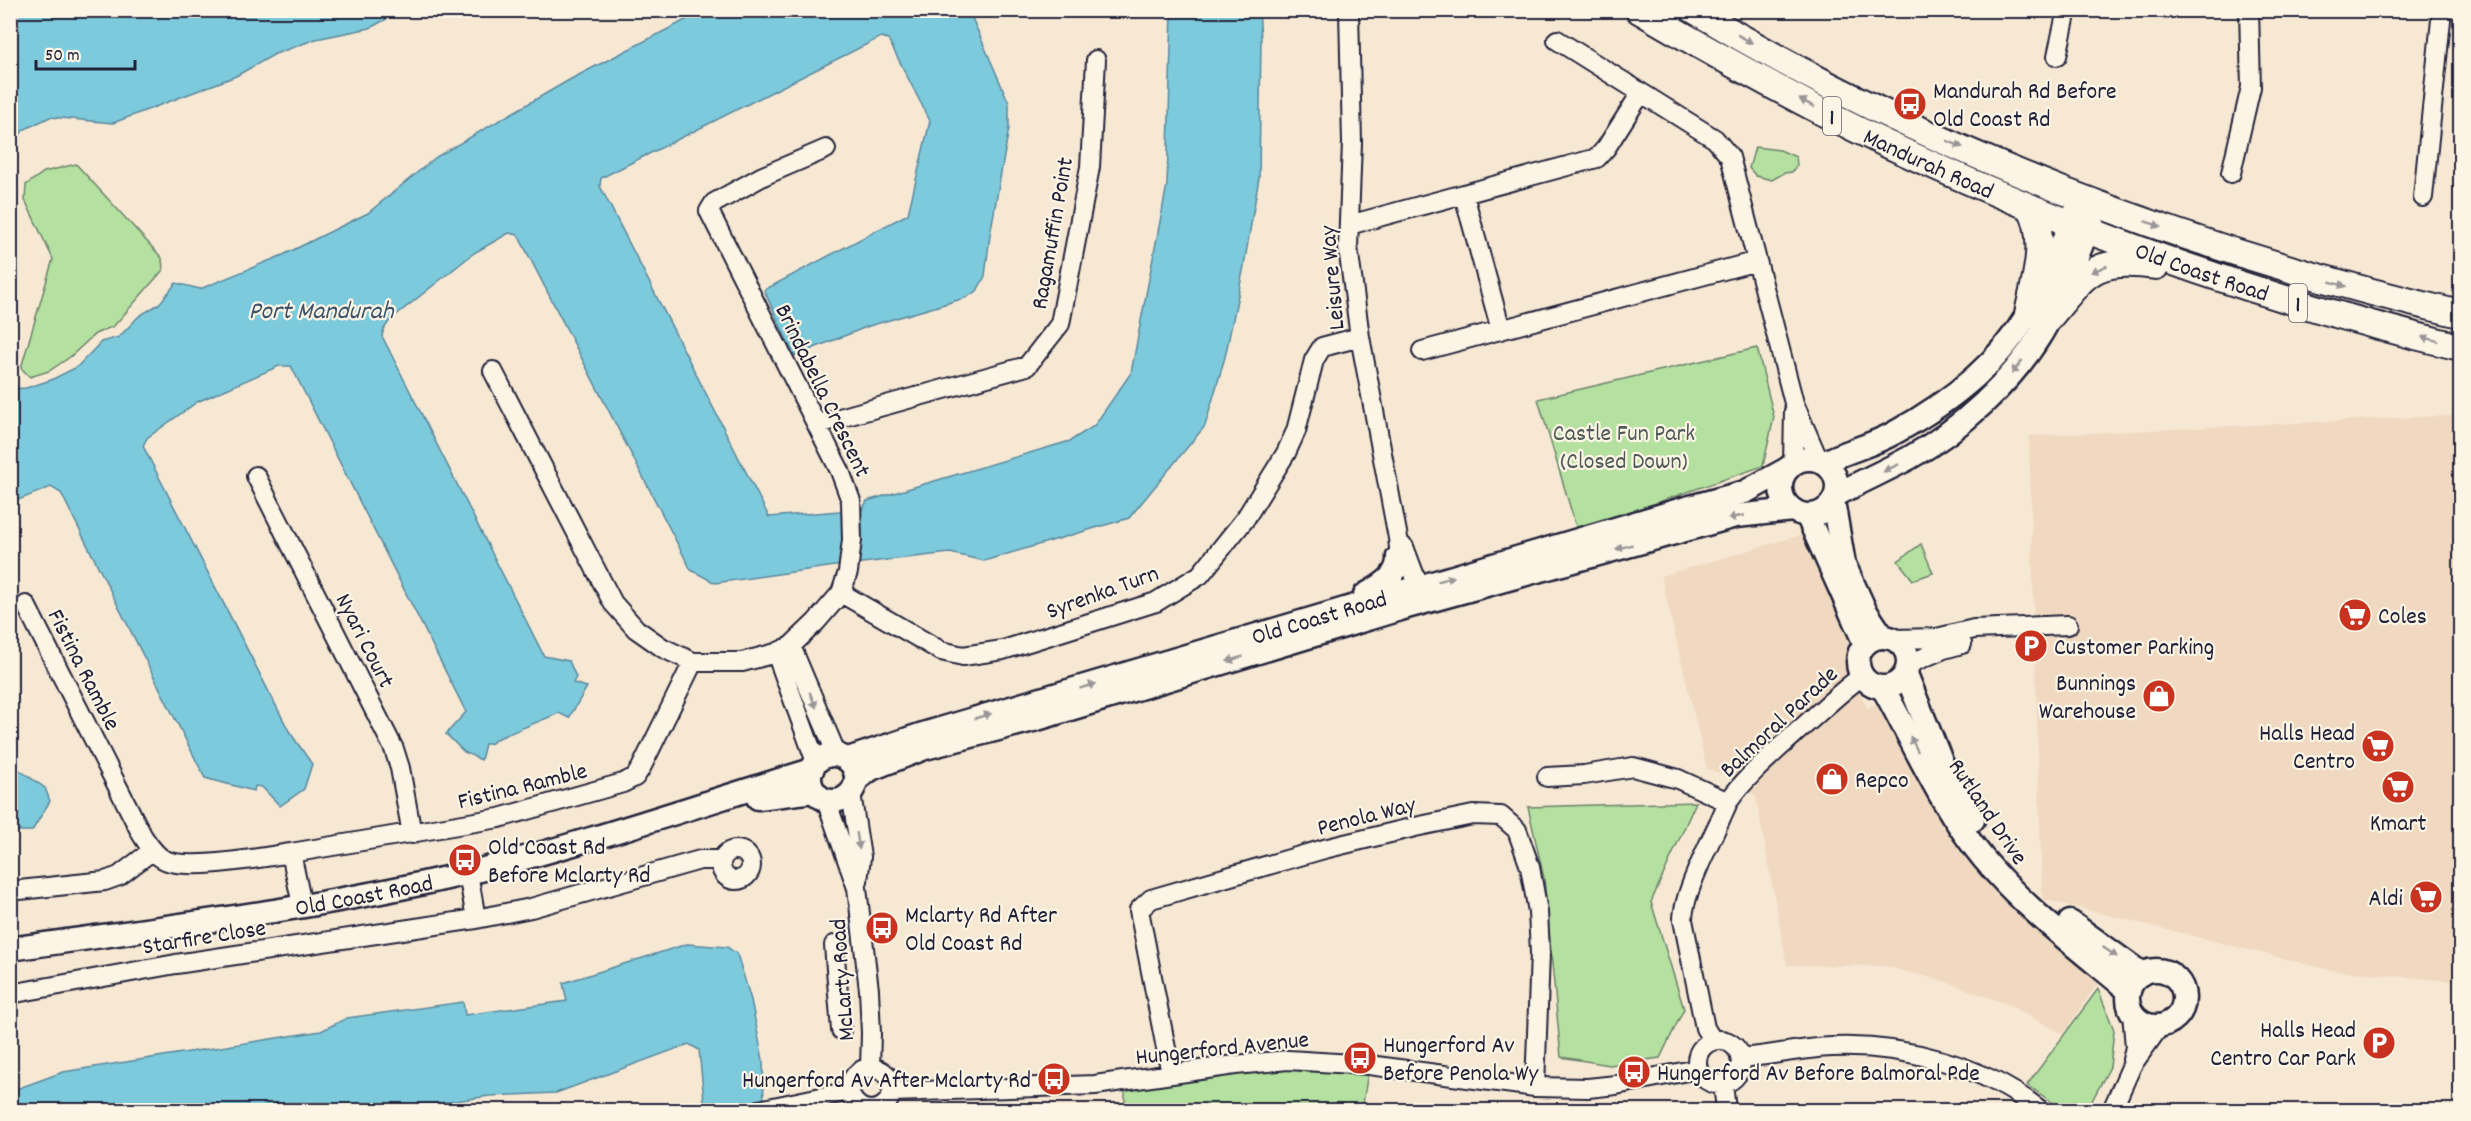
<svg xmlns="http://www.w3.org/2000/svg" width="2471" height="1121" viewBox="0 0 2471 1121" font-family="Dekko,sans-serif">
<rect width="100%" height="100%" fill="#f7e8d4"/>
<filter id="ink" filterUnits="userSpaceOnUse"><feTurbulence type="fractalNoise" baseFrequency=".0167" numOctaves="2"/><feDisplacementMap in="SourceGraphic" scale="12" xChannelSelector="R" yChannelSelector="G"/><feConvolveMatrix kernelMatrix="1 2 1 2 8 2 1 2 1" color-interpolation-filters="sRGB"/></filter>
<g filter="url(#ink)">
<path fill="#f0d9c0" d="M2460,415v567l-130,-12 -288,-71 -13,-463z
M1801,535l49,105 -4,23 21,45 11,-4 62,116 68,85 93,74 -38,55 -56,-30 -63,-23 -61,-15 -96,-1 -31,-168 -23,-20 -26,-8 -46,-193z"/>
<path fill="#b4e19f" stroke="#6b826d" stroke-width="1.5" d="M1755,147l25,3 16,7 1,8 -5,7 -8,1 -12,7 -16,-4 -7,-8z
M76,164l86,94 1,12 -49,56 -19,8 -25,23 -21,14 -19,6 -9,-9 32,-109 -28,-59 1,-15 18,-13z
M1757,348l17,69 -11,49 -186,64 -39,-131z
M1921,544l12,29 -20,7 -15,-19z
M1696,802l-45,100 33,107 -24,49 -50,7 -49,-8 -17,-179 -16,-71z
M2098,989l16,41 -4,37 -21,39 -25,4 -37,-25z
M1235,1065h134l-7,45h-237v-29z"/>
<path fill="#7dcadc" stroke="#59879c" stroke-width="1.5" d="M11,10h390v1l-31,17 -54,11 -41,15 -39,22 -123,47 -63,-6 -27,13 -12,19z
M703,11h266l40,92v25l-19,107 -5,41 -8,15 -12,7 -96,28 -75,30 -30,-66 144,-76 22,-93 -42,-82 -7,-2 -280,141 -1,8 169,331 94,-8 4,-8 203,-60 24,-15 37,-53 36,-188 5,-174h87l2,27 -2,140 -16,93 -18,86 -20,69 -76,92 -145,43 -34,-8 -115,13 -120,17 -24,-13 -173,-335 -9,-2 -35,20 -84,67 -6,9 -2,7 162,320 25,5 7,16 -3,6 14,4 -18,31 -10,-5 -63,26 -4,4 -7,1 -4,16 -17,-8 -18,-18 20,-22 -175,-346h-12l-82,36 -50,36 -4,8 146,285 23,33 -8,25 -24,17 -18,-19 -7,-1 -1,5 -49,-13 -144,-285 -10,-6 -40,16 -1,-114 16,-1 25,-8 26,-13 24,-25 18,-5 20,-21 20,-12 17,-21 24,6 83,-34 85,-42 68,-56 135,-78z
M11,764l34,24 5,13 -18,30h-14l-7,-4z
M687,944l40,3 10,7 14,46 12,60 1,50h-59l-6,-60 -10,-6 -133,49 -67,3 -95,14h-383v-19l52,-19 258,-41 26,-13 116,-16 2,13 102,-14 -4,-18z"/>
<g fill="none" stroke-linecap="round" stroke-linejoin="round">
<g stroke="#22223b" stroke-width="22">
<path id="minor" d="M1349,10l3,133 -4,104 12,90 38,201 3,30
M1557,40l158,99 15,18 64,246 25,58
M2057,56l10,-46
M2231,173l20,-86 -2,-77
M1464,195l37,135
M2423,197l19,-187
M1349,225l248,-67 9,-10 35,-55
M1422,351l335,-90
M493,371l120,232 23,26 27,19 30,14h49l34,-9 15,-7 25,-24 25,-29 7,-21 4,-32 -1,-39 -11,-30 -131,-260 5,-8 49,-27 63,-27
M818,424l209,-58 33,-42 30,-157 6,-107
M1793,464l1,-53
M256,476l138,273 6,19 12,66
M1404,547l20,53
M841,593l100,58 22,5 40,-6 153,-48 44,-27 45,-56 41,-66 10,-22 18,-71 8,-13 38,-10
M26,605l116,230c6,9 12,19 21,24 22,13 101,-2 128,-6l11,52
M1894,639l43,-1 37,-9 94,-4
M791,646l46,109
M776,653l40,109
M1909,664l35,-15 18,-5
M1547,777l37,-2 49,-8 45,12 50,23
M851,793l10,64 -3,24
M826,800l31,88 12,102 2,43 -1,35
M721 865a15 15 0 1 1 30 0a15 15 0 1 1-30 0Z
M291,853l208,-35 124,-35 12,-6 6,-9 52,-106
M10,891l95,-10 14,-5 34,-26
M476,919l55,-11 169,-48h21
M834,945l7,85
M10,994l166,-30 300,-45 -8,-46
M2132,1013l3,34 -3,13
M1697 1062a22 22 0 1 1 44 0a22 22 0 1 1-44 0Z
M1713,1041l-8,-13 -22,-108c0,-29 33,-88 45,-118 20,-28 46,-49 71,-72 21,-18 41,-38 63,-54
M1740,1058c31,-2 61,-10 92,-11 71,-3 151,18 208,63
M850 1089a21 21 0 1 1 42 0a21 21 0 1 1-42 0Z
M1171,1074l-32,-164 12,-11 173,-50 91,-22 58,-12 28,1 16,14 13,37 8,45 2,41 -5,134
M1723,1084l3,26
M892,1092l203,-7 140,-20 53,-5 81,5 166,22 53,1 28,-3 82,-16
M759,1110l91,-19
M2112,1110l20,-45 28,-39"/>
</g>
<g stroke="#22223b" stroke-width="27">
<g id="major">
<circle cx="1809" cy="487" r="28"/>
<path d="M1823,463c23,-12 48,-17 71,-30 53,-29 104,-68 135,-121 19,-33 33,-69 48,-104"/>
<path d="M1836,495c24,-13 49,-24 73,-37 51,-28 102,-75 132,-124 24,-40 38,-86 57,-129"/>
<path d="M1833,501l11,63 21,46 18,27"/>
<path d="M1807,515l58,129"/>
<path d="M1365,595c15,-9 34,-18 33,-38"/>
<circle cx="1883" cy="662" r="25"/>
<path d="M1906,674l37,92 30,54"/>
<path d="M1883,688c32,57 58,119 100,170 42,51 96,91 146,133"/>
<circle cx="833" cy="778" r="23"/>
<path id="s1" d="M848,759l75,-25 763,-226 59,-16 44,-24"/>
<path d="M856,780l15,-11 54,-21 112,-29 370,-112 329,-91 57,-6"/>
<path d="M758,798l56,-7"/>
<path d="M2070,922l72,52"/>
<path id="s2" d="M10,949c153,-22 308,-40 458,-76 116,-29 229,-68 344,-103"/>
<circle cx="2156" cy="998" r="28"/>
</g>
</g>
<g stroke="#22223b" stroke-width="30">
<g id="highway">
<path id="s3" d="M1639,10c87,51 174,100 265,142 179,83 365,149 556,195"/>
<path d="M1694,10c233,141 501,242 766,304"/>
<path d="M2028,314c7,-34 20,-73 3,-106"/>
<path d="M2049,318c38,-45 43,-61 107,-52"/>
</g>
</g>
<use href="#minor" stroke="#fcf5e5" stroke-width="18"/>
<use href="#major" stroke="#fcf5e5" stroke-width="22"/>
<use href="#highway" stroke="#fcf5e5" stroke-width="26"/>
</g>
<defs><path id="oneway-solid" d="M-6-.8H1V-3.2L6.5 0L1 3.2V.8H-6Z" transform="scale(1.5)"/></defs>
<g fill="#9a9698">
<use href="#oneway-solid" transform="translate(1745 39) rotate(29)"/>
<use href="#oneway-solid" transform="translate(1807 103) rotate(-153)"/>
<use href="#oneway-solid" transform="translate(1955 144) rotate(23)"/>
<use href="#oneway-solid" transform="translate(2153 224) rotate(19)"/>
<use href="#oneway-solid" transform="translate(2099 269) rotate(158)"/>
<use href="#oneway-solid" transform="translate(2338 284) rotate(16)"/>
<use href="#oneway-solid" transform="translate(2430 339) rotate(-166)"/>
<use href="#oneway-solid" transform="translate(2017 367) rotate(128)"/>
<use href="#oneway-solid" transform="translate(1891 468) rotate(154)"/>
<use href="#oneway-solid" transform="translate(1736 517) rotate(169)"/>
<use href="#oneway-solid" transform="translate(1624 547) rotate(164)"/>
<use href="#oneway-solid" transform="translate(1446 579) rotate(-17)"/>
<use href="#oneway-solid" transform="translate(1235 659) rotate(163)"/>
<use href="#oneway-solid" transform="translate(1088 686) rotate(-17)"/>
<use href="#oneway-solid" transform="translate(813 700) rotate(67)"/>
<use href="#oneway-solid" transform="translate(983 716) rotate(-16)"/>
<use href="#oneway-solid" transform="translate(1914 744) rotate(-117)"/>
<use href="#oneway-solid" transform="translate(858 841) rotate(81)"/>
<use href="#oneway-solid" transform="translate(2110 952) rotate(34)"/>
</g>
</g>
<defs>
<g id="bus-disc" transform="scale(1.725)"><circle r="9.5" fill="#c8321e" stroke="#fcf5e5"/><path d="M-5-6H5V4H4V6H2V4H-2V6H-4V4H-5ZM-3.5-4V0h7V-4ZM-3.5 1.2v1.5H-2V1.2ZM2 1.2v1.5H3.5V1.2Z" fill="#fff"/></g>
<g id="supermarket-disc" transform="scale(1.725)"><circle r="9.5" fill="#c8321e" stroke="#fcf5e5"/><path d="M-6-5.5h2.5l.6 2H6L4.5 2H-2.5L-4.4-4H-6ZM-1.5 3.2a1.3 1.3 0 1 0 .1 0ZM3 3.2a1.3 1.3 0 1 0 .1 0Z" fill="#fff"/></g>
<g id="parking-disc" transform="scale(1.725)"><circle r="9.5" fill="#c8321e" stroke="#fcf5e5"/><path d="M-3.5-5.5H1a3.5 3.5 0 0 1 0 7H-1V5.5H-3.5ZM-1-3.4V-.6H.8a1.4 1.4 0 0 0 0-2.8Z" fill="#fff"/></g>
<g id="shop-disc" transform="scale(1.725)"><circle r="9.5" fill="#c8321e" stroke="#fcf5e5"/><path d="M-5-2.5h2.3a2.7 3.5 0 0 1 5.4 0H5L5.5 6h-11ZM-1.5-2.5h3a1.5 2.3 0 0 0-3 0Z" fill="#fff"/></g>
</defs>
<g fill-rule="evenodd">
<use href="#bus-disc" x="1910" y="104"/>
<use href="#supermarket-disc" x="2355" y="615"/>
<use href="#parking-disc" x="2031" y="646"/>
<use href="#shop-disc" x="2159" y="696"/>
<use href="#supermarket-disc" x="2378" y="746"/>
<use href="#shop-disc" x="1832" y="779"/>
<use href="#supermarket-disc" x="2398" y="787"/>
<use href="#bus-disc" x="465" y="860"/>
<use href="#supermarket-disc" x="2426" y="897"/>
<use href="#bus-disc" x="882" y="928"/>
<use href="#parking-disc" x="2379" y="1043"/>
<use href="#bus-disc" x="1360" y="1058"/>
<use href="#bus-disc" x="1634" y="1072"/>
<use href="#bus-disc" x="1054" y="1079"/>
</g>
<g text-anchor="middle" stroke-width="4.5" stroke-linejoin="round" paint-order="stroke">
<g fill="#fcf5e5" stroke="#63616e" stroke-width="1.5">
<rect x="1823" y="97" width="18" height="38" rx="4.5"/>
<rect x="2289" y="284" width="18" height="38" rx="4.5"/>
</g>
<g font-size="22" font-weight="bold" fill="#22223b">
<text x="1832" y="124">1</text>
<text x="2298" y="311">1</text>
</g>
<g font-size="24" fill="#22223b" stroke="#fcf5e5" text-anchor="start">
<text x="1933" y="98">Mandurah Rd Before<tspan x="1933" dy="28">Old Coast Rd</tspan></text>
<text x="2378" y="623">Coles</text>
<text x="2054" y="654">Customer Parking</text>
<text x="2136" y="690" text-anchor="end">Bunnings<tspan x="2136" dy="28">Warehouse</tspan></text>
<text x="2355" y="740" text-anchor="end">Halls Head<tspan x="2355" dy="28">Centro</tspan></text>
<text x="1855" y="787">Repco</text>
<text x="2398" y="830" text-anchor="middle">Kmart</text>
<text x="488" y="854">Old Coast Rd<tspan x="488" dy="28">Before Mclarty Rd</tspan></text>
<text x="2403" y="905" text-anchor="end">Aldi</text>
<text x="905" y="922">Mclarty Rd After<tspan x="905" dy="28">Old Coast Rd</tspan></text>
<text x="2356" y="1037" text-anchor="end">Halls Head<tspan x="2356" dy="28">Centro Car Park</tspan></text>
<text x="1383" y="1052">Hungerford Av<tspan x="1383" dy="28">Before Penola Wy</tspan></text>
<text x="1657" y="1080">Hungerford Av Before Balmoral Pde</text>
<text x="1031" y="1087" text-anchor="end">Hungerford Av After Mclarty Rd</text>
</g>
<g font-size="24" fill="#22223b" stroke="#fcf5e5">
<text dy="8" stroke="none"><textPath href="#s3" startOffset="328">Mandurah Road</textPath></text>
<text transform="translate(1051 233) rotate(-80)" y="8">Ragamuffin Point</text>
<text dy="8" stroke="none"><textPath href="#s3" startOffset="622">Old Coast Road</textPath></text>
<text transform="translate(1331 278) rotate(-95)" y="8">Leisure Way</text>
<text transform="translate(824 390) rotate(64)" y="8">Brindabella Crescent</text>
<text transform="translate(1102 591) rotate(-20)" y="8">Syrenka Turn</text>
<text dy="8" stroke="none"><textPath href="#s1" startOffset="492">Old Coast Road</textPath></text>
<text transform="translate(366 640) rotate(63)" y="8">Nyari Court</text>
<text transform="translate(85 669) rotate(63)" y="8">Fistina Ramble</text>
<text transform="translate(1778 721) rotate(-43)" y="8">Balmoral Parade</text>
<text transform="translate(522 785) rotate(-14)" y="8">Fistina Ramble</text>
<text transform="translate(1989 811) rotate(56)" y="8">Rutland Drive</text>
<text transform="translate(1366 815) rotate(-14)" y="8">Penola Way</text>
<text dy="8" stroke="none"><textPath href="#s2" startOffset="358">Old Coast Road</textPath></text>
<text transform="translate(204 936) rotate(-9)" y="8">Starfire Close</text>
<text transform="translate(841 980) rotate(-94)" y="8">McLarty Road</text>
<text transform="translate(1222 1047) rotate(-6)" y="8">Hungerford Avenue</text>
</g>
<g font-size="24" fill="#4e5b59" stroke="#fcf5e5">
<text x="1624" y="440">Castle Fun Park<tspan x="1624" dy="28">(Closed Down)</tspan></text>
</g>
<g font-size="26" font-style="italic" fill="#3d546b" stroke="#fcf5e5">
<text x="321" y="318">Port Mandurah</text>
</g>
</g>
<rect width="2471" height="1121" fill="none" stroke="#fcf5e5" stroke-width="36"/>
<rect x="18" y="18" width="2435" height="1085" fill="none" stroke="#22223b" stroke-width="2" filter="url(#ink)"/>
<path d="M36 60v9h99v-9" fill="none" stroke="#22223b" stroke-width="3"/>
<text x="45" y="60" font-size="18" fill="#22223b" stroke="#fcf5e5" stroke-width="4.5" paint-order="stroke">50 m</text>
</svg>
